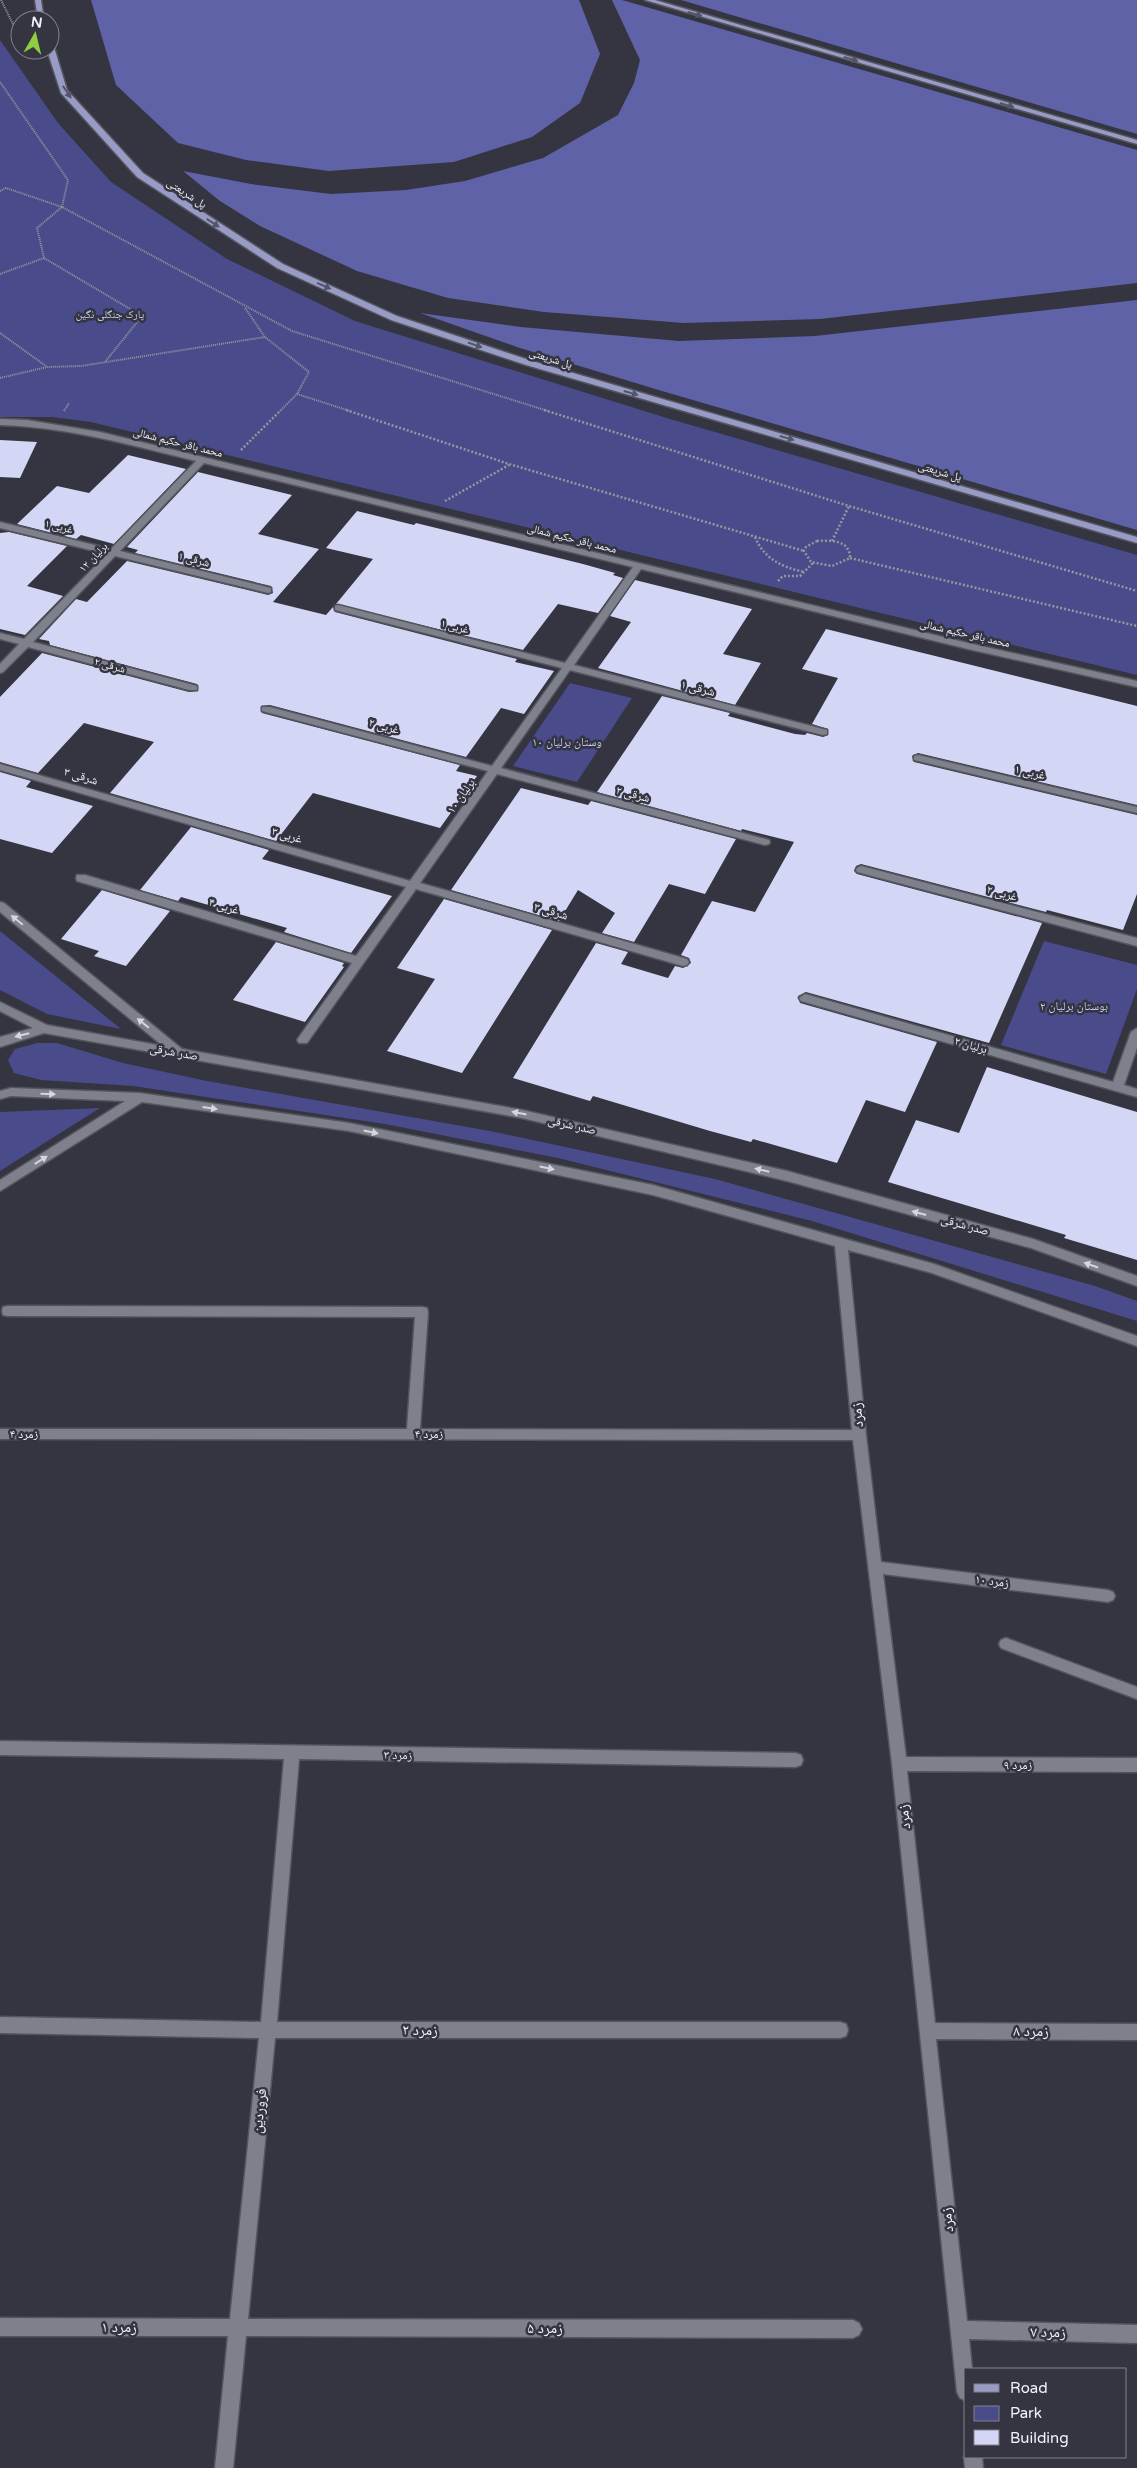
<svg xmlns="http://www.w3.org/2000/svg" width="1137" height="2468" viewBox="0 0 1137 2468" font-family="'Varela Round','Noto Naskh Arabic',sans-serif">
<rect width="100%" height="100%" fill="#343540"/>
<path fill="#4a4b8b" d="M0,40l58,83 53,59 116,77 128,62 315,98 467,136v120l-1046,-253 -39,-5h-52z
M570,683l62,15 -55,84 -64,-16z
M0,931l121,98 -74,-15 -47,-24z
M1044,941l93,24v24l-31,85 -105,-29z
M37,1043h20l66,20 84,18 283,50 225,48 380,107 42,15v20l-325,-100 -254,-63 -173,-34 -252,-38 -92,-6 -27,-7 -6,-13 7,-11z
M100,1108l-100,63v-59z"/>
<path fill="#5f62a6" d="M91,0h488l21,54 -20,49 -48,34 -78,25 -125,9 -83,-11 -68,-17 -62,-58z
M612,0h10l515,150v133l-317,36 -136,4 -140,-11 -96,-14 -91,-27 -97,-45 -40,-25 -37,-30 68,13 80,10 75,-4 59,-9 78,-23 75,-43 16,-32 6,-23z
M681,0h456v134z
M1137,300v230l-475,-139 -142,-43 -100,-35 101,14 158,14 136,-5z"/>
<path fill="#d3d6f5" d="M0,440l37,2 -17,36 -20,-1z
M128,455l58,14 -72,75 -33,-9 -5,4 -59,-15 40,-38 32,7z
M198,472l94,23 -34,39 61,15 -46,53 53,13 7,-8 2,5 182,47 -2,3 39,9 -30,43 -23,-6 -35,49 -196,-52 -9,1 1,7 198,52 -4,6 21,5 -37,52 -127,-35 -37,48 -166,-48 44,-51 -70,-19 -46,50 -38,-11v-65l42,-44 147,39 9,-1 -1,-7 -147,-39 -1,-4 -10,-2 37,-40 11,3 40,-41 141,34 5,-2 -2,-7 -136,-33 3,-3 -11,-3z
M357,511l57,14 2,-2 167,41 32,9 -2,2 10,3 -25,35 -40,-9 -35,46 -187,-46 37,-45 -47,-11z
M9,532l58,14 -40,40 36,10 -38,39 -25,-6v-96z
M635,580l117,29 -29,45 38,9 -26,42 -137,-37 33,-46 -21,-6z
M826,629l311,77v99l-219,-52 -6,3 2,6 223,53v79l-14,36 -76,-20 -1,2 -185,-48 -5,2 -2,5 3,3 185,49 -53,120 -183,-51 -8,4 2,7 137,39 -32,70 -39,-12 -29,63 -84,-24 -2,3 -41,-11 -117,-35 -3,5 -77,-23 83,-135 32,9 -7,12 47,14 7,-12 8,2 8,-5 -2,-5 -8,-3 31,-54 43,11 39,-70 -52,-13 -1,2 -144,-39 65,-96 68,17 -2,3 67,18 10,1 2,-2 16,4 5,-2v-6l-16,-5 26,-46 -36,-9z
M0,772l31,9 -5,6 67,19 -41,47 -52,-14z
M521,788l67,17 3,-4 145,38 -31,55 -36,-10 -35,58 -32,-9 13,-20 -37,-23 -19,31 -108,-31z
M191,827l78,23 -7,9 130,37 -41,57 -67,-21 3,-4 -106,-31 -3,4 -38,-11z
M102,890l68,21 -44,55 -32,-10 5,-5 -38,-12z
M444,899l108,31 -90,143 -75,-22 48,-72 -38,-11z
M276,942l68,21 -2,3 2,1 -39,55 -72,-22z
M987,1067l150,45v148l-73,-22 2,-3 -178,-53 28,-62 43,13z"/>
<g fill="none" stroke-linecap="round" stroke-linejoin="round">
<g stroke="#54545d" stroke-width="3">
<path id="minor" d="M0,419l27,1 73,12 868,211 169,38v6l-169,-38 -327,-80 -67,96 253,65v4l-4,1 -253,-65 -69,98 268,72 1,2 -1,2 -4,1 -268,-71 -77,109 267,76 2,3 -2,3 -4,1 -267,-77 -109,154h-8l-2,-3 2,-3 53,-74 -275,-82 -1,-3 1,-3h8l271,81 50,-69 -406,-117v-6l410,117 78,-110 -226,-60v-4h8l222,59 70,-98 -227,-58v-4l3,-1 227,58 68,-96 -429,-104 -84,88 151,37v4l-3,1 -153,-37 -82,86 164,44v4h-8l-161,-43 -25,25 -3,1v-9l19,-20 -19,-5v-6l24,6 83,-85 -107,-26v-6l111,27 85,-88c-65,-16 -129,-34 -196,-36z
M918,755l219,52v6l-223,-53v-4z
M861,866l276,72v8l-280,-74 -1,-2 1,-2z
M0,902l4,1 178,146 340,61 265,61 246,68 104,37v10l-106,-38 -244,-67 -265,-63 -478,-85 -44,14v-10l33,-9 -33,-17v-9l47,23 116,21 -163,-134z
M805,994l308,88 18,-50 6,-4v20l-13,37 13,4v8l-336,-96 -2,-3z
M11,1088l129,5 209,30 304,62 281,79 203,72v10l-205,-73 -84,-23 18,185 15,127 227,28 5,2 2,4 -2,4 -5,2 -225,-28 23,183 231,1v14l-230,-1 28,252 202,1v16l-201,-1 31,282 170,4v18l-168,-4 3,30h-6v32l-6,-3 -3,-6 -65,-628 -39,-324 -853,-1v-10h407l8,-112 -407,-1 -5,-1 -1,-4 1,-4 5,-1 414,1 5,1 1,4 -8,117 432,1 -17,-184 -182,-51 -304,-64 -207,-29 -142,89v-11l125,-79 -114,-5 -11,3v-8z
M1006,1638l131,49v12l-136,-51 -2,-4 2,-4z
M0,1741l796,12 5,2 2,5 -2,5 -5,2 -497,-8 -22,263h563l6,2 2,6 -2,6 -6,2h-565l-27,281 605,1 6,3 3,6 -3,6 -6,3 -607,-2 -13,132h-18l13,-132h-228v-18l230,1 29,-281 -259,-5v-16l261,5 23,-263 -284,-4z
M966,2453v4h16l1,11h-18l-1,-11z"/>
</g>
<g stroke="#54545d" stroke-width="3">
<path id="major" d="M35,0h6l3,20h-6z
M645,0h10l482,140v4z
M50,45l4,2 13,43 76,83 140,91 114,52 135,45 605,176v6l-611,-178 -135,-45 -114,-52 -140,-91 -76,-84 -14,-43h3z"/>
</g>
<path stroke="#96969f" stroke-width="2" stroke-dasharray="1 1" stroke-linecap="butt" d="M1,0l19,38
M0,82l68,98 -6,27 230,124 256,80
M0,191l6,-3 56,19
M62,207l-25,21 7,30 98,58 -37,46
M0,274l44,-16
M245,308l20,29 44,35 -12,22 -17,17
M0,333l46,33
M0,378l47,-11 34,-1 184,-29
M297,394l53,17
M64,411l5,-8"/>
<path stroke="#96969f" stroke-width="2.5" stroke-dasharray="2 2" stroke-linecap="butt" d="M346,410l163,54 295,87
M544,410l305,96 288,85
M241,450l40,-40
M445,501l64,-36
M755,537c9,22 27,30 49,35
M817,541c14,-1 33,-1 33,17l-18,8 -21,-4 -7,-11 2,-4z
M832,541l17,-35
M850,558l287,68
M778,581l5,-5h17l13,-13"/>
<use href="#minor" fill="#7e808c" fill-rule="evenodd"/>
<use href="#major" fill="#979bc6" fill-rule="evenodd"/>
</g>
<defs><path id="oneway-solid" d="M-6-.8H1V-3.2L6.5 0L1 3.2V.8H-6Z" transform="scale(1.25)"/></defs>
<g fill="#525468">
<use href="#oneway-solid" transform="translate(695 14) rotate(16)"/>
<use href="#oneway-solid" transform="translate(851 59) rotate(16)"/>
<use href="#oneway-solid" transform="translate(67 92) rotate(56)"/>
<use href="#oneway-solid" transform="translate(1007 105) rotate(16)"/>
<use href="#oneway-solid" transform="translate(213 223) rotate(33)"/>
<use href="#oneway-solid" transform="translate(324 286) rotate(24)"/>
<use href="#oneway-solid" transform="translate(475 345) rotate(19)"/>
<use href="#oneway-solid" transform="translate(631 393) rotate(16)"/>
<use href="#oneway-solid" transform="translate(787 438) rotate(16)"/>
</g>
<g fill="#d5d6de">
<use href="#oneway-solid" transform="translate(17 920) rotate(-141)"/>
<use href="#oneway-solid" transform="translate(143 1023) rotate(-141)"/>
<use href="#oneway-solid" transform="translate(22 1035) rotate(166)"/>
<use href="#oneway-solid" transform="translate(48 1094) rotate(2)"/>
<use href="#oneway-solid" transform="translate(210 1108) rotate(8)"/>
<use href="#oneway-solid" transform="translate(519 1113) rotate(-169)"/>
<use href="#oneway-solid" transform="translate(371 1132) rotate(12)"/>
<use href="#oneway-solid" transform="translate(41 1160) rotate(-32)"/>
<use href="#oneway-solid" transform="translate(547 1168) rotate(12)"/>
<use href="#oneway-solid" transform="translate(762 1170) rotate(-167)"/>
<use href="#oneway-solid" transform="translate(919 1213) rotate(-165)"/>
<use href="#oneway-solid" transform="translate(1091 1265) rotate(-161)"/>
</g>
<g text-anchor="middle" stroke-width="5" stroke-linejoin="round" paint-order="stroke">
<g font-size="11" fill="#f2f2f9" stroke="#343540">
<text transform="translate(187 193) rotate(33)" y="4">پل شریعتی</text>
<text transform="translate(551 358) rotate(17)" y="4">پل شریعتی</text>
<text transform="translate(178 442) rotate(14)" y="4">محمد باقر حکیم شمالی</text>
<text transform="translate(940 471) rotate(16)" y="4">پل شریعتی</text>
<text transform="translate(59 526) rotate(14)" y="4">۱ غربی</text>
<text transform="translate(572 538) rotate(14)" y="4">محمد باقر حکیم شمالی</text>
<text transform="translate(93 557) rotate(-46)" y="4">برلیان ۱۲</text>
<text transform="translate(194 559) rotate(14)" y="4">۱ شرقی</text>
<text transform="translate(455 626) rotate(15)" y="4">۱ غربی</text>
<text transform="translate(965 633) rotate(13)" y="4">محمد باقر حکیم شمالی</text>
<text transform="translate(110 665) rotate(15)" y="4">۲ شرقی</text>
</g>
<g font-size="11" fill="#c7cbf2" stroke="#343540">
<text x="110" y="318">پارک جنگلی نگین</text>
</g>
<g font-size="12" fill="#f2f2f9" stroke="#343540">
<text transform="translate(698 688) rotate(14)" y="4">۱ شرقی</text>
<text transform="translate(384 726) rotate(15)" y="4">۲ غربی</text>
<text transform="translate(1030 772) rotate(13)" y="4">۱ غربی</text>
<text transform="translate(81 776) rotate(16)" y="4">۳ شرقی</text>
<text transform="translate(633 794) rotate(15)" y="4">۲ شرقی</text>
<text transform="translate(461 796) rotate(-55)" y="4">برلیان ۱۰</text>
<text transform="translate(287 835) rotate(16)" y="4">۳ غربی</text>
<text transform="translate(1002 893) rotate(15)" y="4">۲ غربی</text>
<text transform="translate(224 906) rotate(17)" y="4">۴ غربی</text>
<text transform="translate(551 911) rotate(16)" y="4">۳ شرقی</text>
<text transform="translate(971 1045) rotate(16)" y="4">برلیان ۲</text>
<text transform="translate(174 1052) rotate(10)" y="4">صدر شرقی</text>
<text transform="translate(572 1125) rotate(13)" y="4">صدر شرقی</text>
<text transform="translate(965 1225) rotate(15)" y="4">صدر شرقی</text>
<text x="24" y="1438">زمرد ۴</text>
<text x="429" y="1438">زمرد ۴</text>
<text transform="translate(992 1581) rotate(7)" y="4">زمرد ۱۰</text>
<text transform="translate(398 1755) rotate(1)" y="4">زمرد ۳</text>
<text x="1018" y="1769">زمرد ۹</text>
</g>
<g font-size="12" fill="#c7cbf2" stroke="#343540">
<text x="567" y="746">وستان برلیان ۱۰</text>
<text x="1074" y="1010">بوستان برلیان ۲</text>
</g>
<g font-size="15" fill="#f2f2f9" stroke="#343540">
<text transform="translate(857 1415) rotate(-95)" y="5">زمرد</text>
<text transform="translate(904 1817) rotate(-96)" y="5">زمرد</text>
<text x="420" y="2035">زمرد ۲</text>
<text x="1031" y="2036">زمرد ۸</text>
<text transform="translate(259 2111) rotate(-84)" y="5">فروردین</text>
<text transform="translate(947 2220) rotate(-96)" y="5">زمرد</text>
<text x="119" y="2332">زمرد ۱</text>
<text x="545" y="2333">زمرد ۵</text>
<text transform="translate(1048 2332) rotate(1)" y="5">زمرد ۷</text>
</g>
</g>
<rect x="964" y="2368" width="162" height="90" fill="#343540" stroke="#80818a"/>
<rect x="974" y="2384" width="25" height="8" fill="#979bc6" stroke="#80818a"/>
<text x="1010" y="2393" font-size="15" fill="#f2f2f9">Road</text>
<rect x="974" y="2406" width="25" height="15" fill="#4a4b8b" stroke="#80818a"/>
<text x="1010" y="2418" font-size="15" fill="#f2f2f9">Park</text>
<rect x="974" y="2430" width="25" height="15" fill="#d3d6f5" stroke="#80818a"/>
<text x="1010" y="2443" font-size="15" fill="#f2f2f9">Building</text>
<g transform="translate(35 35) rotate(8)"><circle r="24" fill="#343540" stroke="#80818a"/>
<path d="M0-4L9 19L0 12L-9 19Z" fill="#8fcd41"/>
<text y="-8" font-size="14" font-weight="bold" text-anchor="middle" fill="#f2f2f9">N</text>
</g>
</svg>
